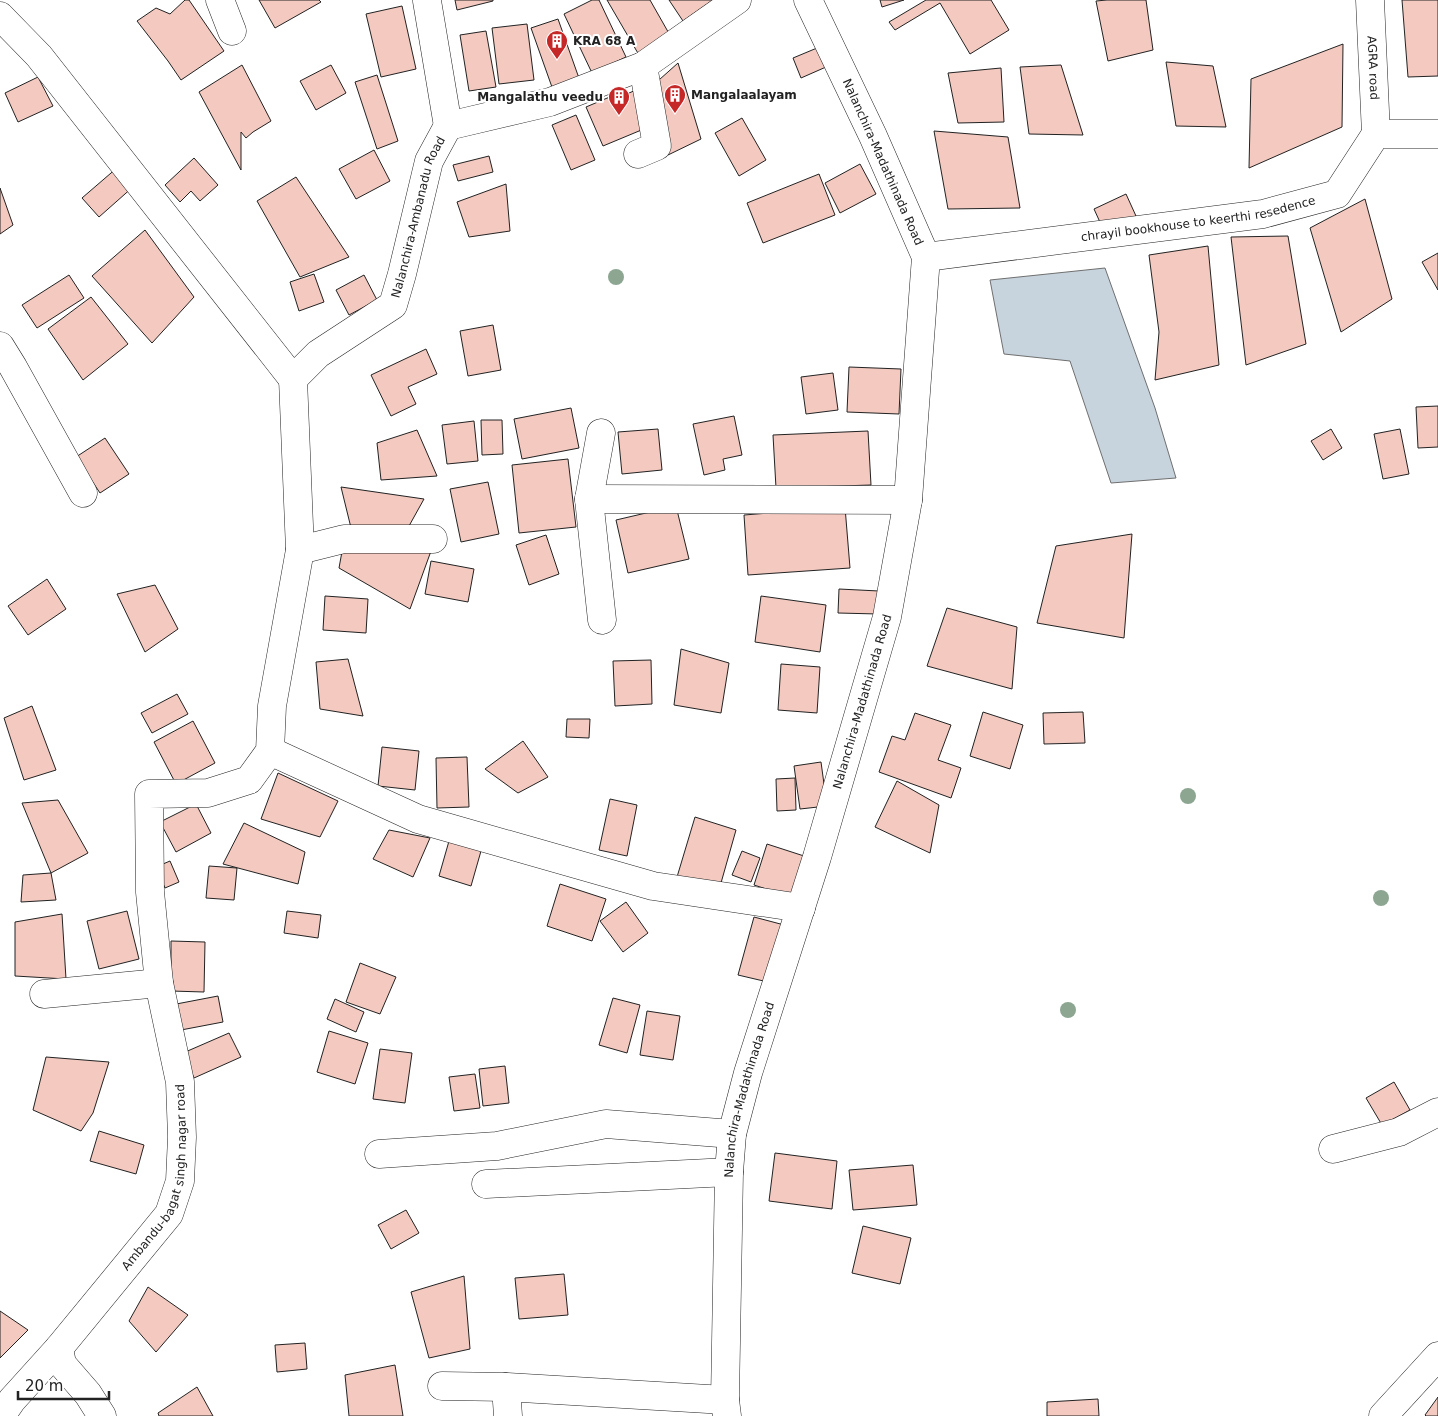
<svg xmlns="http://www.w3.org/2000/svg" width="1438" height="1416" viewBox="0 0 1438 1416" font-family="'DejaVu Sans',sans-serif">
<rect width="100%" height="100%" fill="#fff"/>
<path fill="#c7d3dd" stroke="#6f6f6f" d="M1105,268l50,140 21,70 -65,5 -41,-122 -66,-7 -14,-74z"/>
<path fill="#f3c9c0" stroke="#222" d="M185,0h4l35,51 -43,29 -13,-19 -31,-40 19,-13 14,6z
M259,0h60l2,2 -46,26z
M455,0h38v1l-36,9z
M592,0h7l27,57 -34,16 -28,-59z
M607,0h43l21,37 -32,18z
M669,0h44l-30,21z
M880,0h24l-22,7z
M926,0h65l18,30 -39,24 -30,-51 -45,27 -6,-8z
M1107,0h39l7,50 -45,11 -12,-60z
M1402,0h36v76l-30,1z
M402,6l14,63 -35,8 -15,-63z
M558,19l22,62 -27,9 -22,-62z
M527,24l7,56 -35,4 -7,-56z
M486,31l10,56 -27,4 -9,-56z
M1343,44l-1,83 -93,41 2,-89z
M817,48l9,19 -25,11 -8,-20z
M1166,62l47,4 13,61 -50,-1z
M678,63l23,76 -33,16 -18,-67z
M242,65l29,56 -18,11 -7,6 -5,-6v38l-42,-78z
M331,65l15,28 -30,17 -16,-29z
M1061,65l22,70 -54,-1 -9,-67z
M1001,68l3,54 -46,1 -10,-50z
M377,75l21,66 -21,8 -22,-67z
M38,77l15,29 -35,16 -13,-29z
M636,90l15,36 -48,20 -17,-39 26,-11 1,4z
M576,115l19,45 -24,10 -19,-45z
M742,118l24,42 -27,16 -24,-43z
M934,131l74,6 12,71 -72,1z
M374,150l16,31 -34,18 -17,-30z
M489,156l4,16 -35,9 -5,-16z
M194,158l24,27 -18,16 -9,-10 -11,11 -15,-17z
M860,164l16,30 -36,19 -15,-30z
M118,167l16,19 -35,31 -17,-19z
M819,174l16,41 -72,28 -16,-40z
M296,177l53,80 -49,20 -43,-76z
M506,184l4,47 -41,6 -12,-35z
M0,188l13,37 -13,9z
M1126,194l10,22 -32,15 -10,-22z
M1365,199l27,100 -51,33 -31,-104z
M145,230l49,67 -42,46 -60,-67z
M1288,236l18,108 -60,21 -15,-128z
M1208,246l11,119 -64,15 4,-48 -10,-77z
M1438,253v37l-16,-28z
M314,274l10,28 -25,9 -9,-29z
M69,275l15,23 -47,30 -15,-23z
M364,275l13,25 -28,15 -13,-25z
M91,297l37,47 -45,36 -35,-51z
M493,325l8,45 -33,6 -8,-45z
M426,349l11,25 -29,13 8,17 -25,12 -20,-41z
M849,367l52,2 -2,45 -52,-2z
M833,373l5,37 -32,4 -5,-37z
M1438,406v41l-20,1 -2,-41z
M571,408l8,40 -57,11 -8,-40z
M734,416l8,39 -19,4 2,11 -21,5 -11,-51z
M481,420h21l1,34 -21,1z
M474,421l4,40 -31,3 -5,-39z
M658,429l4,41 -40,4 -4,-42z
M1331,429l11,19 -19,12 -12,-19z
M1400,429l9,45 -26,5 -9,-45z
M417,430l20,46 -56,4 -4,-37z
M868,431l3,54 -95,3 -3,-53z
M105,438l24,36 -29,19 -24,-36z
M568,459l8,68 -57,6 -7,-68z
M488,482l11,52 -38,8 -11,-53z
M341,487l83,12 -15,27 -56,10z
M676,506l13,53 -61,14 -12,-53z
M845,507l5,61 -102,7 -4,-60z
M1132,534l-8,104 -87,-15 19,-77z
M546,535l13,39 -30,11 -13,-40z
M343,546l88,5 -21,58 -71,-41z
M431,561l43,8 -6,33 -43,-8z
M47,579l19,30 -38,26 -20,-29z
M155,585l23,44 -33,23 -28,-58z
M839,589l40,2 -1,23 -40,-1z
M325,596l43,3 -2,34 -43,-3z
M761,596l65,9 -6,47 -65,-10z
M947,608l70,19 -5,62 -85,-23z
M681,649l48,14 -8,50 -47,-8z
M348,659l15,57 -43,-7 -4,-47z
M651,660l1,44 -37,2 -2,-45z
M781,664l39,3 -3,46 -39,-3z
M177,694l11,20 -36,19 -11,-20z
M32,706l24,64 -32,10 -20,-62z
M983,712l40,13 -13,44 -40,-13z
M1083,712l2,31 -41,1 -1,-31z
M915,713l36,12 -13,35 23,8 -10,30 -72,-26 13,-36 13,4z
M567,719h23l-1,19 -23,-1z
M193,721l22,42 -39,21 -22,-42z
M523,741l25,36 -30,16 -33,-24z
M382,747l37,4 -4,39 -37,-4z
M467,757l2,50 -32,1 -1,-50z
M821,762l6,44 -27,3 -6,-43z
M278,773l60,28 -18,36 -59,-18z
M795,778l1,32 -19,1 -1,-32z
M897,781l42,24 -9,48 -55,-26z
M610,799l27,6 -10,51 -28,-6z
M58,800l30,53 -37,20 -29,-70z
M196,804l15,29 -35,19 -16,-30z
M695,817l41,13 -17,60 -42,-13z
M244,823l61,29 -7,32 -75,-20z
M389,830l41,8 -17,39 -40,-18z
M449,841l32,10 -10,35 -32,-10z
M767,844l37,12 -13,41 -37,-12z
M742,851l18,7 -9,24 -19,-7z
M170,861l9,21 -14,6 -9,-21z
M209,866l28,2 -3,32 -28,-2z
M51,873l5,27 -35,2 2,-27z
M560,884l46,15 -14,42 -45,-15z
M626,902l22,31 -25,19 -23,-31z
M127,911l12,48 -40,10 -12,-48z
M287,911l34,4 -3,23 -34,-5z
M62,914l4,65 -51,-3v-54z
M754,917l34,9 -16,57 -34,-8z
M171,941l34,1 -1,50 -33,-1z
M360,963l36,14 -16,37 -34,-12z
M218,996l5,26 -42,8 -10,-25z
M613,998l27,7 -13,48 -28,-8z
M335,999l29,13 -8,20 -29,-13z
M647,1011l33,5 -7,44 -33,-5z
M329,1031l39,12 -13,41 -38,-12z
M229,1033l12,24 -47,21 -11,-25z
M380,1049l32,4 -7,50 -32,-4z
M46,1057l63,5 -16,51 -12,18 -48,-21z
M505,1066l4,37 -26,3 -4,-37z
M475,1074l5,34 -26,3 -5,-34z
M1394,1082l16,28 -28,15 -16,-27z
M99,1131l45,14 -8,29 -46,-13z
M775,1153l62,8 -5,48 -63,-8z
M913,1165l4,40 -64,5 -4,-40z
M406,1210l13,23 -28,16 -13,-24z
M863,1226l48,12 -11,46 -48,-11z
M564,1274l4,41 -49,4 -4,-41z
M464,1276l6,73 -41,9 -18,-66z
M148,1287l40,28 -32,37 -27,-31z
M0,1311l28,19 -28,28z
M305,1343l2,26 -30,3 -2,-27z
M395,1365l8,51h-54l-4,-41z
M197,1387l16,29h-54l-1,-3z
M1438,1397v19h-12l-1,-1z
M1098,1399l1,17h-52v-14z"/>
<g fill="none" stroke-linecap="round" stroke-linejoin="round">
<g stroke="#222" stroke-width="29">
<g id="minor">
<path d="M220,0l12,31"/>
<path id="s1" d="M1370,0l6,134"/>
<path d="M427,1l21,125"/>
<path d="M0,16l39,40 254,323"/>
<path d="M638,154l19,-8 -14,-80"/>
<path id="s2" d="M926,257l337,-43 74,-20 39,-60h62"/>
<path d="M0,346l13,21 70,126"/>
<path d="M601,433l-12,66 13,121"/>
<path d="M589,499l319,1"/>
<path d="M300,550l44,-11h89"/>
<path d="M270,751l148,68 235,67 148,22"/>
<path d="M44,994l115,-11"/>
<path d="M1333,1149l66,-17 39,-20"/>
<path d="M379,1154l118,-8 109,-22 126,10"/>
<path d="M486,1184l243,-12"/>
<path d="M442,1386l64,1"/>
<path d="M1,1416l11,-16 47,-52"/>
<path id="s3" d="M102,1416l-14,-22 -26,-30 -3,-16 110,-134 11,-33 2,-44 -2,-55 -21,-99 -9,-91 -1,-98 59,-1 41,-13 21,-29 2,-45 28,-156 -7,-171 25,-25 75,-49 9,-31 27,-113 19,-35 102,-24 93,-36 94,-66"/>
<path d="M508,1416l-2,-29 219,13"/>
<path d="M1383,1416l55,-60"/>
</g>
</g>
<g stroke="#222" stroke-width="29">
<g id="tertiary">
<path id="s4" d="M727,1416l-2,-16 4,-228 3,-38 16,-61 69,-216 70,-240 21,-117 18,-243 -53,-121 -65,-136"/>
</g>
</g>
<use href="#minor" stroke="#fff" stroke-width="28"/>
<use href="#tertiary" stroke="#fff" stroke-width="28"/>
</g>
<g fill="#8da692">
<circle cx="616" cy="277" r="8"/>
<circle cx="1188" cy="796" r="8"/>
<circle cx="1381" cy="898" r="8"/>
<circle cx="1068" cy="1010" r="8"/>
</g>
<defs>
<g id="building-pin" transform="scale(1.125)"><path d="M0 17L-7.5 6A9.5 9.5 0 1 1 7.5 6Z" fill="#c62828" stroke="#fff"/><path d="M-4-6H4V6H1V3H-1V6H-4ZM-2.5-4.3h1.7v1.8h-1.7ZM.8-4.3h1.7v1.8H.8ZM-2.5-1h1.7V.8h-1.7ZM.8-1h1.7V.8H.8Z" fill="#fff"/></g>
</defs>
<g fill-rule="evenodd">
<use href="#building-pin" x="557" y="41"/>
<use href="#building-pin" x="675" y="95"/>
<use href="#building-pin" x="619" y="97"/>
</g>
<g text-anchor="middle" stroke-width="4" stroke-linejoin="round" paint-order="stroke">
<g font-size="12" font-weight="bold" fill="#222" stroke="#fff" text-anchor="start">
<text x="573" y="45">KRA 68 A</text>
<text x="691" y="99">Mangalaalayam</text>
<text x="603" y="101" text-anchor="end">Mangalathu veedu</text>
</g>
<g font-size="12" fill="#222" stroke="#fff">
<text dy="4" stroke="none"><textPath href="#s1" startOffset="68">AGRA road</textPath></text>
<text transform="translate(883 162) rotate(66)" y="4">Nalanchira-Madathinada Road</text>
<text dy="4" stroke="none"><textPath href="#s3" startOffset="1409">Nalanchira-Ambanadu Road</textPath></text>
<text dy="4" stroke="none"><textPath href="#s2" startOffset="275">chrayil bookhouse to keerthi resedence</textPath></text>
<text dy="4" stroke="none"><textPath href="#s4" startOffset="734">Nalanchira-Madathinada Road</textPath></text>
<text dy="4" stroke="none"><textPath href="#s4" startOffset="329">Nalanchira-Madathinada Road</textPath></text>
<text dy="4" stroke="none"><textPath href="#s3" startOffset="286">Ambandu-bagat singh nagar road</textPath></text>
</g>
</g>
<path d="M18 1391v8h91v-8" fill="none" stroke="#222222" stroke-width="2.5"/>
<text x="25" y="1391" font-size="15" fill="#222222" stroke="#ffffff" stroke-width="4" paint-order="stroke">20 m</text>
</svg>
